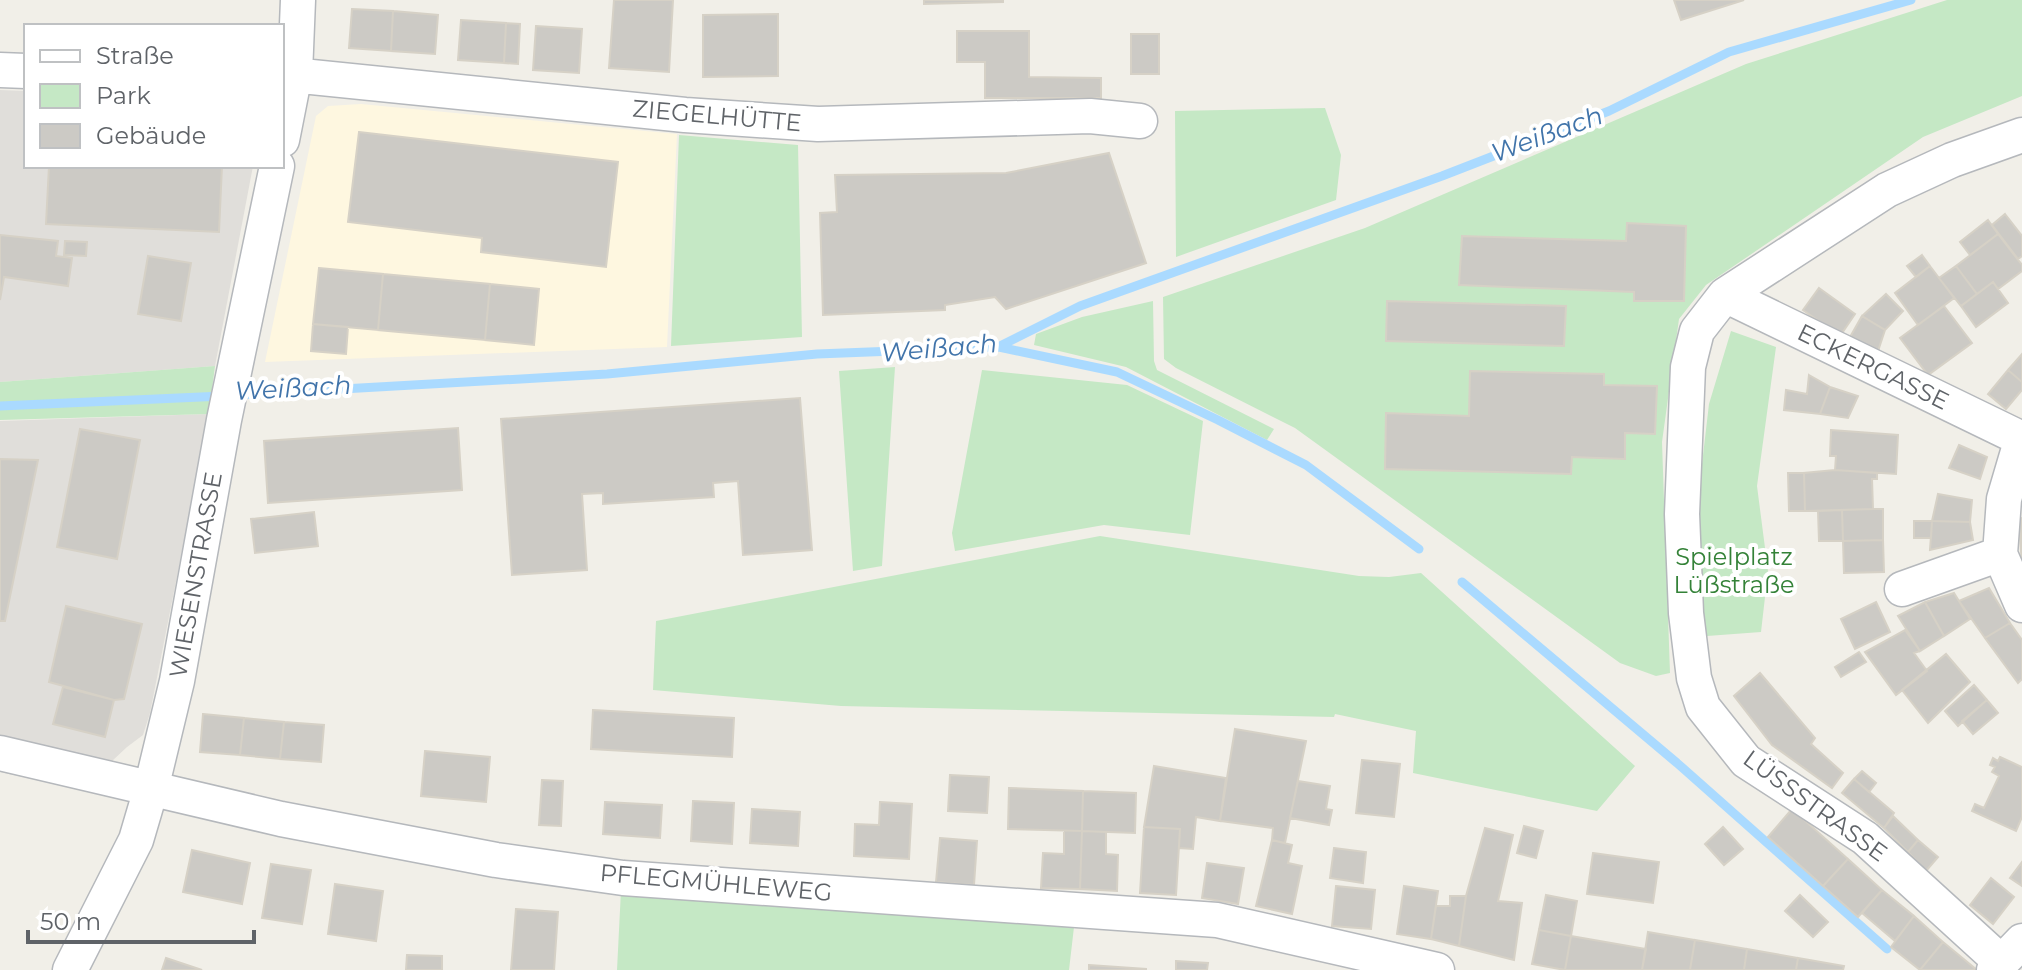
<svg xmlns="http://www.w3.org/2000/svg" width="2022" height="970" viewBox="0 0 2022 970" font-family="Montserrat,sans-serif">
<rect width="100%" height="100%" fill="#f1efe8"/>
<path fill="#fef7e0" d="M361,104l316,30 -10,213 -402,15 51,-246 12,-10z"/>
<path fill="#e0deda" d="M0,90l26,1v75h227l-38,200 -215,16z
M209,414l-59,299 -7,22 -16,12 -46,43 -81,-18v-351z"/>
<path fill="#c5e8c5" d="M1947,0h75v96l-99,41 -217,148 -27,34 -17,123 8,231 -14,3 -36,-13 -325,-235 -119,-60 -12,-9 -1,-62 202,-69 381,-164z
M1325,108l16,47 -5,45 -160,57 -1,-146z
M679,135l119,10 4,192 -131,9z
M1153,301l1,60 3,9 117,59 -7,11 -141,-73 -92,-22 2,-11 46,-17z
M1731,331l45,16 -19,139 11,85 -7,61 -54,4 -8,-51 -1,-87 11,-94z
M215,366l-6,48 -209,6v-38z
M895,367l-13,199 -29,5 -14,-200z
M982,370l145,15 76,36 -13,114 -86,-10 -149,26 -3,-18z
M1100,536l259,40 30,1 32,-4 214,193 -38,45 -184,-38 3,-42 -81,-17 -1,3 -493,-11 -188,-16 3,-69z
M621,890l453,37 -5,43h-452z"/>
<g fill="none" stroke-linecap="round" stroke-linejoin="round">
<path stroke="#aadaff" stroke-width="9" d="M999,347l118,25 101,48 88,45 113,84
M238,395l369,-21 210,-20 181,-7 82,-41 362,-130 167,-65 120,-59 182,-52
M0,406l223,-10
M1462,582l215,181 210,186"/>
</g>
<path fill="#cccac5" stroke="#d6d1c6" stroke-width="2" d="M614,0h59l-4,72 -60,-4z
M924,0h79v2l-79,2z
M1674,0h70l-63,20z
M352,9l41,2 -2,40 -42,-3z
M393,11l45,4 -3,39 -44,-3z
M778,14v62l-75,1v-62z
M461,20l45,3 -2,40 -46,-3z
M506,23l14,1 -2,40 -14,-1z
M536,26l46,3 -3,44 -46,-3z
M957,31h72v46l72,1v20h-116v-36h-28z
M1131,34h28v40h-28z
M359,132l259,30 -12,105 -125,-15 1,-14 -134,-16z
M1109,153l37,110 -140,46 -11,-12 -50,8v5l-122,5 -3,-102 17,-1 -2,-37 171,-2z
M49,166h173l-3,66 -173,-8z
M2005,214l17,22v20l-4,3 -26,-34z
M1988,220l10,14 -28,21 -10,-13z
M1627,223l59,3 -2,75h-50v-9l-175,-7 3,-49 164,5z
M1998,234l24,31v6l-24,18 -5,-7 -16,12 -21,-28z
M0,235l58,6 -2,15 16,2 -4,28 -64,-9 -4,23z
M65,241l22,1 -1,14 -22,-1z
M1922,255l8,11 -14,11 -9,-11z
M148,256l43,7 -10,58 -43,-7z
M1930,266l24,32 -36,27 -23,-32z
M1956,266l21,28 -16,12 -22,-28z
M319,268l64,6 -5,56 -65,-6z
M383,274l107,10 -5,56 -107,-10z
M1993,282l15,21 -32,24 -15,-21z
M490,284l49,5 -5,56 -49,-5z
M1819,288l36,26 -15,22 -37,-26z
M1886,294l17,17 -18,19 -23,-14z
M1387,301l179,5 -2,40 -178,-5z
M1944,306l28,37 -44,32 -28,-37z
M1862,316l23,14 -7,21 -28,-14z
M313,324l35,3 -2,27 -35,-3z
M2022,354v28l-14,-12z
M2008,370l14,12v8l-16,19 -18,-15z
M1470,371l134,3v11l53,1 -2,48 -30,-1v26l-53,-2 -1,17 -186,-5 1,-56 83,3z
M1809,375l21,12 -10,27 -36,-4 2,-20 21,4z
M1830,387l28,9 -10,22 -28,-4z
M800,398l12,152 -69,5 -5,-74 -25,2 1,14 -111,7v-11l-21,1 5,76 -75,5 -11,-156z
M458,428l4,62 -194,13 -4,-62z
M80,429l60,11 -23,119 -60,-12z
M1831,430l67,5 -2,39 -61,-4 1,-14h-6z
M1959,445l28,12 -7,22 -31,-11z
M0,459l38,1 -33,161h-5z
M1835,470l42,3v6h-5l1,30 -68,2 -1,-38z
M1788,473h16l1,38h-16z
M1938,494l34,6 -2,22 -38,-1z
M1873,509h10v31l-40,1 -1,-31z
M1842,510l1,31h-24l-1,-30z
M314,512l4,34 -63,7 -4,-34z
M2022,518v49l-3,-48z
M1914,521h18l-1,17h-17z
M1932,521l38,1 3,18 -43,10z
M1883,540l1,32 -40,1 -1,-32z
M1989,588l21,35 -25,15 -26,-37z
M1954,593l16,26 -26,17 -19,-34z
M1876,602l14,30 -35,17 -14,-30z
M1925,602l19,34 -24,15 -22,-35z
M66,606l76,18 -18,75 -10,1 -65,-18z
M2010,623l12,17v39l-4,4 -33,-45z
M1905,630l15,21 -6,2 13,18 -31,24 -31,-43z
M1859,652l7,10 -25,15 -6,-10z
M1946,654l24,28 -42,41 -26,-33z
M1760,673l55,65 -4,6 32,29 -11,15 -60,-43 -38,-49z
M1974,685l13,15 -29,26 -13,-15z
M63,687l51,13 -9,37 -52,-13z
M1987,700l11,13 -25,21 -11,-13z
M593,710l141,8 -2,39 -141,-8z
M203,714l41,4 -4,37 -40,-3z
M244,718l40,4 -4,37 -40,-4z
M284,722l40,3 -3,37 -41,-3z
M1235,729l71,12 -21,102 -13,-3 1,-12 -53,-7z
M425,751l65,6 -4,45 -65,-6z
M2000,757l22,10v50l-6,14 -44,-20 3,-7 9,4 15,-32 -7,-4 3,-5 -5,-2 3,-7 5,3z
M1362,760l38,4 -6,53 -38,-4z
M1154,766l72,12 -6,43 -24,-4 -3,32 -14,-1 1,-19 -36,-2z
M1862,771l14,12 -7,9 -15,-13z
M950,775l39,2 -2,36 -39,-2z
M1854,779l40,34 -10,15 -42,-35z
M542,780l21,1 -2,45 -22,-1z
M1298,781l32,5 -4,23 6,1 -3,15 -39,-7z
M1009,788l74,3 -1,40 -74,-2z
M1083,791l53,2 -1,40 -53,-2z
M693,801l41,2 -2,41 -41,-3z
M605,802l57,3 -2,33 -57,-4z
M880,802l32,2 -3,55 -55,-3 1,-32 24,1z
M752,809l48,3 -2,34 -48,-3z
M1792,809l56,50 -25,27 -55,-49z
M1893,816l25,24 -10,12 -24,-24z
M1524,826l19,5 -7,27 -19,-5z
M1144,827l36,2 -4,66 -36,-2z
M1723,827l20,22 -19,16 -19,-21z
M1485,828l28,7 -15,66 24,2 -8,57 -55,-14 7,-50z
M1064,831h18l-2,58 -39,-1 2,-35 21,1z
M1082,831l24,1v22l12,1 -1,36 -37,-2z
M940,838l37,3 -3,44 -38,-3z
M1272,840l20,5 -4,18 14,3 -10,48 -36,-8z
M1918,840l20,17 -12,14 -18,-19z
M1334,848l32,4 -3,31 -33,-5z
M192,850l58,13 -8,41 -59,-12z
M1593,853l66,9 -6,41 -66,-9z
M1848,859l34,31 -24,27 -35,-31z
M2022,862v24l-12,-8z
M1207,863l37,5 -6,36 -36,-6z
M271,864l40,6 -9,54 -40,-6z
M1991,878l23,19 -21,27 -23,-19z
M335,884l48,7 -7,50 -48,-7z
M1336,886l39,4 -4,39 -39,-3z
M1404,886l34,5 -7,48 -34,-5z
M1882,890l32,26 -19,25 -33,-28z
M1546,895l31,6 -6,35 -32,-6z
M1800,895l28,27 -15,15 -28,-26z
M1450,896h16l-7,50 -28,-7 5,-33h14z
M516,909l42,3 -4,58h-43z
M1914,916l29,26 -23,28 -29,-23z
M1539,930l32,6 -6,34 -33,-6z
M1648,932l47,8 -5,30h-48z
M1571,936l75,13 -4,21h-77z
M1695,940l52,9 -3,21h-54z
M1943,942l34,28h-57z
M1747,949l51,9 -2,12h-52z
M407,955l35,1v14h-36z
M166,958l36,12h-40z
M1798,958l46,8 -1,4h-47z
M1176,961l32,2 -1,7h-31z
M1089,965l57,4v1h-57z"/>
<g fill="none" stroke-linecap="round" stroke-linejoin="round">
<g stroke="#b5b8bc" stroke-width="37">
<path id="minor" d="M0,70l26,1
M282,74l403,41 133,9 272,-8 50,5
M282,140l13,-66 3,-74
M1725,295l297,144
M2022,438l-18,61 -4,55 22,51
M1902,589l98,-35
M0,753l281,66 215,41 127,18 594,42 220,50
M2001,962l-136,-124 -119,-77 -43,-54 -9,-29 -8,-65 -4,-99 6,-147 9,-36 28,-36 162,-105 65,-30 70,-25
M70,970l66,-130 15,-51 26,-108 47,-261 53,-254
M1994,970l28,-29"/>
</g>
<use href="#minor" stroke="#fff" stroke-width="34"/>
</g>
<g text-anchor="middle" stroke-width="8" stroke-linejoin="round" paint-order="stroke">
<g font-size="24" fill="#5f6368" stroke="#fff">
<text transform="translate(717 116) rotate(5)" y="8">ZIEGELHÜTTE</text>
<text transform="translate(1873 367) rotate(26)" y="8">ECKERGASSE</text>
<text transform="translate(196 575) rotate(-80)" y="8">WIESENSTRASSE</text>
<text transform="translate(1815 806) rotate(36)" y="8">LÜSSSTRASSE</text>
<text transform="translate(716 883) rotate(5)" y="8">PFLEGMÜHLEWEG</text>
</g>
<g font-size="24" fill="#348238" stroke="#fff">
<text x="1734" y="565">Spielplatz<tspan x="1734" dy="28">Lüßstraße</tspan></text>
</g>
<g font-size="26" font-style="italic" fill="#4174aa" stroke="#fff">
<text transform="translate(1547 134) rotate(-20)" y="9">Weißach</text>
<text transform="translate(939 348) rotate(-5)" y="9">Weißach</text>
<text transform="translate(293 388) rotate(-3)" y="9">Weißach</text>
</g>
</g>
<rect x="24" y="24" width="260" height="144" fill="#ffffff" stroke="#bfc1c3" stroke-width="2"/>
<rect x="40" y="50" width="40" height="12" fill="#ffffff" stroke="#bfc1c3" stroke-width="2"/>
<text x="96" y="64" font-size="24" fill="#5f6368">Straße</text>
<rect x="40" y="84" width="40" height="24" fill="#c5e8c5" stroke="#bfc1c3" stroke-width="2"/>
<text x="96" y="104" font-size="24" fill="#5f6368">Park</text>
<rect x="40" y="124" width="40" height="24" fill="#cccac5" stroke="#bfc1c3" stroke-width="2"/>
<text x="96" y="144" font-size="24" fill="#5f6368">Gebäude</text>
<path d="M28 930v12h226v-12" fill="none" stroke="#5f6368" stroke-width="4"/>
<text x="40" y="930" font-size="24" fill="#5f6368" stroke="#ffffff" stroke-width="6" paint-order="stroke">50 m</text>
</svg>
